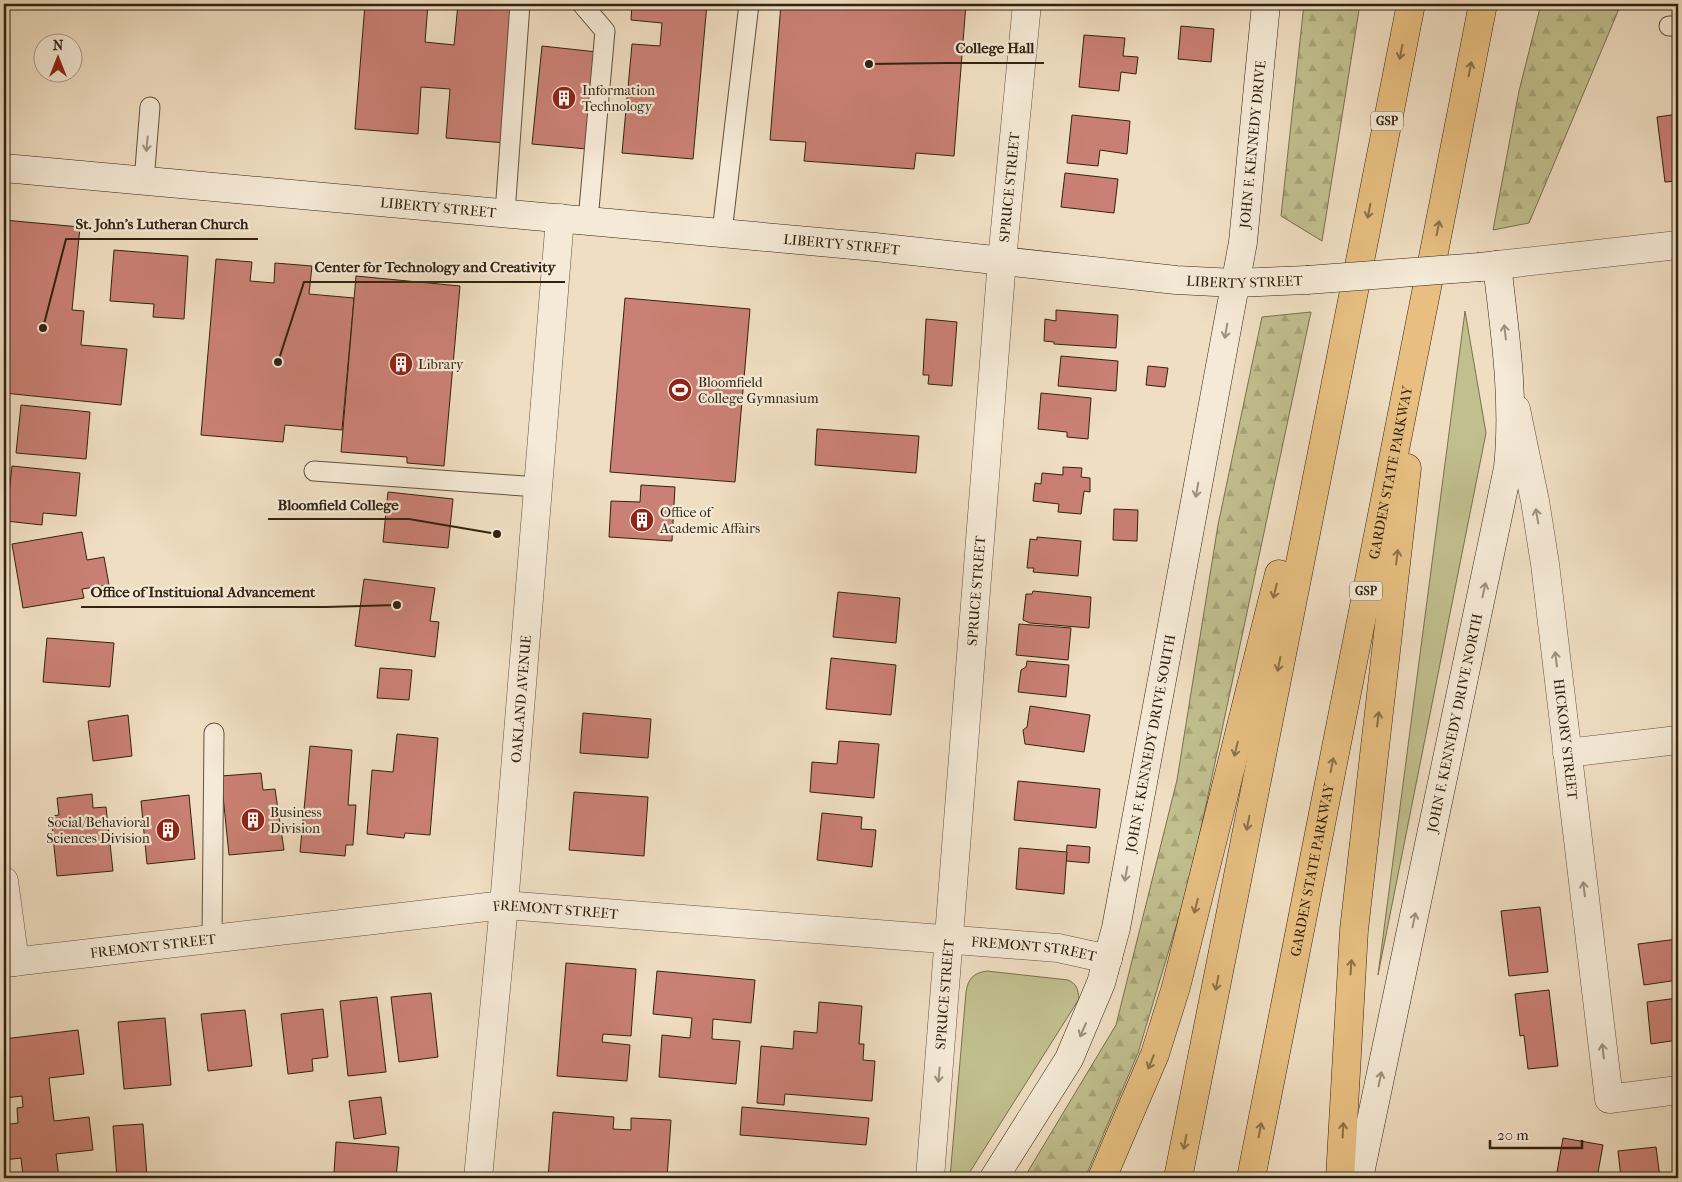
<svg xmlns="http://www.w3.org/2000/svg" width="1682" height="1182" viewBox="0 0 1682 1182" font-family="'IM FELL French Canon',serif">
  <style>
    .green { fill: #c1bf8e; stroke: #78714f }
    .forest { fill: url(#forest-firs); stroke: #78714f }
    .building { fill: #ca8074; stroke: #302310 }
    .lines { fill: none; stroke-linecap: round; stroke-linejoin: round }
    .lane-casing { stroke: #60523c; stroke-width: 21 }
    .street-casing { stroke: #60523c; stroke-width: 29 }
    .secondary-casing { stroke: #302310; stroke-width: 29 }
    .highway-casing { stroke: #302310; stroke-width: 29 }
    .lane { stroke: #f5ead7; stroke-width: 19 }
    .street { stroke: #f5ead7; stroke-width: 28 }
    .secondary { stroke: #f5ead7; stroke-width: 28 }
    .highway { stroke: #e8bf81; stroke-width: 28 }
    .secondary-bridge-casing { stroke: #302310; stroke-width: 29; stroke-linecap: butt }
    .secondary-bridge { stroke: #f5ead7; stroke-width: 28 }
    .oneway { stroke: #8c7148 }
    .oneway2 { stroke: #9c907d }
    .labels { text-anchor: middle; dominant-baseline: central; stroke-width: 4.5; stroke-linejoin: round; paint-order: stroke }
    .shield { fill: #f5ead7; stroke: #6b5f4c; stroke-width: 1 }
    .shield-label { font-size: 12px; font-weight: bold; fill: #302310 }
    .poi-label { font-size: 14px; fill: #302310; stroke: #f5ead7; text-anchor: start }
    .street-label { font-size: 14px; fill: #302310; stroke: #f5ead7 }
    .leader { fill: none; stroke: #302310; stroke-width: 2 }
    .callout-dot { fill: #302310; stroke: #f5ead7; stroke-width: 2 }
    .callout-label { font-size: 15px; text-anchor: middle; font-weight: bold; fill: #302310; stroke: #f5ead7; stroke-width: 4.5; stroke-linejoin: round; paint-order: stroke }
  </style>
  <defs>
    <pattern id="forest-firs" width="22" height="20" patternUnits="userSpaceOnUse" patternTransform="scale(1.25)"><rect width="22" height="20" fill="#c1bf8e"/><path d="M5 1l3.5 6h-7zM16 11l3.5 6h-7z" fill="#a6a479"/></pattern>
  </defs>
  <rect width="100%" height="100%" fill="#f0dec2"/>
  <filter id="stains"><feTurbulence type="fractalNoise" baseFrequency=".004" numOctaves="4"/><feColorMatrix values="0 0 0 0 .2 0 0 0 0 .09 0 0 0 0 .02 0 0 0 .5 -.17"/></filter>
  <radialGradient id="worn" r=".72"><stop offset=".6" stop-color="#630" stop-opacity="0"/><stop offset="1" stop-color="#630" stop-opacity=".3"/></radialGradient>
  <g class="green">
    <path d="M1465,311L1486,433L1378,975Z"/>
    <path d="M987,971L1068,980C1077,984 1078,989 1079,999L966,1178H950L966,992C968,979 973,973 987,971Z"/>
  </g>
  <g class="forest">
    <path d="M1304,4H1360L1322,241L1281,216Z"/>
    <path d="M1541,4H1621L1529,223L1493,230L1519,91Z"/>
    <path d="M1311,312L1190,880L1138,1053L1085,1178H1024L1116,1025L1177,780L1218,525L1262,317Z"/>
  </g>
  <g class="building">
    <path d="M365,4H428L425,42L454,45L458,4H517L506,143L446,138L450,89L421,87L418,134L355,129Z"/>
    <path d="M632,4H707L693,159L622,153L632,44L660,46L662,23L631,20Z"/>
    <path d="M781,4H966L954,156L916,153L914,169L804,161L806,142L770,140Z"/>
    <path d="M1181,26L1214,29L1211,62L1178,59Z"/>
    <path d="M1084,35L1125,38L1123,56L1138,57L1136,74L1121,72L1119,91L1079,87Z"/>
    <path d="M542,46L597,52L587,149L532,144Z"/>
    <path d="M1678,114V181L1665,182L1657,117Z"/>
    <path d="M1072,115L1130,121L1127,154L1100,150L1098,166L1067,163Z"/>
    <path d="M1065,173L1118,179L1114,213L1061,207Z"/>
    <path d="M4,220L80,227L72,310L84,311L81,345L127,349L121,405L4,393Z"/>
    <path d="M114,250L188,256L184,319L153,317L154,304L110,301Z"/>
    <path d="M216,259L252,262L250,281L274,283L275,263L312,266L309,294L354,298L342,430L285,425L283,442L201,435Z"/>
    <path d="M356,276L460,286L444,466L407,463V457L341,452Z"/>
    <path d="M625,298L750,309L735,482L610,472Z"/>
    <path d="M1056,310L1118,315L1116,348L1054,344V342L1044,341L1045,319L1056,321Z"/>
    <path d="M926,319L957,322L952,386L928,384L929,375H923Z"/>
    <path d="M1061,356L1118,361L1116,391L1058,386Z"/>
    <path d="M1148,366L1168,368L1165,387L1146,385Z"/>
    <path d="M1041,393L1091,398L1088,439L1067,437V432L1038,429Z"/>
    <path d="M21,405L90,412L86,459L16,453Z"/>
    <path d="M817,429L919,436L916,473L815,465Z"/>
    <path d="M12,466L80,473L76,516L43,513L42,525L6,521Z"/>
    <path d="M1063,467L1082,468L1081,477L1090,478V492L1084,491L1081,514L1058,512L1059,504L1033,501L1035,483L1041,484L1042,473L1063,475Z"/>
    <path d="M641,485L675,487L672,541L609,537L611,501L640,502Z"/>
    <path d="M388,492L453,499L448,548L383,542Z"/>
    <path d="M1114,509L1138,510L1137,541L1113,540Z"/>
    <path d="M82,532L87,560L104,557L109,585L82,589L84,598L23,608L12,544Z"/>
    <path d="M1037,537L1081,541L1078,576L1033,572L1034,568H1027L1030,539L1037,540Z"/>
    <path d="M364,579L435,588L430,621L439,622L435,657L355,646Z"/>
    <path d="M1033,591L1091,597L1089,628L1030,623L1023,620L1026,594H1032Z"/>
    <path d="M838,592L900,598L896,643L833,637Z"/>
    <path d="M1019,624L1071,628L1068,660L1016,655Z"/>
    <path d="M47,638L114,643L110,687L43,682Z"/>
    <path d="M831,658L896,665L891,715L826,709Z"/>
    <path d="M1027,661L1069,665L1066,697L1018,692L1021,670L1026,667Z"/>
    <path d="M380,668L412,670L409,700L377,698Z"/>
    <path d="M1030,706L1090,715L1084,752L1025,744L1023,730L1027,727Z"/>
    <path d="M583,713L651,719L648,758L580,753Z"/>
    <path d="M128,715L132,756L93,761L88,721Z"/>
    <path d="M397,734L438,738L430,835L405,833L404,838L367,834L372,770L393,772Z"/>
    <path d="M839,741L879,744L874,798L810,792L812,762L837,764Z"/>
    <path d="M310,746L352,750L348,805H356L353,845H346L345,856L300,852Z"/>
    <path d="M261,773L263,790L275,789L284,850L229,855L221,776Z"/>
    <path d="M1018,781L1100,789L1096,828L1014,820Z"/>
    <path d="M574,792L648,797L644,856L569,850Z"/>
    <path d="M92,794L93,808L106,807L113,871L57,876L51,816L59,815L57,798Z"/>
    <path d="M189,795L195,859L147,864L141,801Z"/>
    <path d="M822,813L862,817L861,829L876,830L872,867L817,860Z"/>
    <path d="M1067,845L1090,847L1089,863L1066,861Z"/>
    <path d="M1019,848L1067,852L1064,894L1016,889Z"/>
    <path d="M1540,907L1548,972L1509,976L1501,911Z"/>
    <path d="M1678,939V980L1644,985L1638,944Z"/>
    <path d="M566,963L636,969L631,1036L603,1034L602,1042L630,1045L627,1081L557,1076Z"/>
    <path d="M657,971L755,980L751,1023L713,1019L712,1039L740,1041L736,1084L659,1077L662,1035L690,1038L692,1018L653,1014Z"/>
    <path d="M1549,990L1558,1066L1528,1069L1524,1035L1520,1036L1515,994Z"/>
    <path d="M431,993L438,1057L399,1062L391,997Z"/>
    <path d="M377,997L386,1072L348,1076L340,1001Z"/>
    <path d="M1678,998V1040L1651,1044L1647,1002Z"/>
    <path d="M819,1002L862,1006L859,1044H864L863,1060L875,1061L872,1101L785,1094L784,1105L757,1103L761,1046L793,1049L794,1031L817,1033Z"/>
    <path d="M323,1009L328,1057L312,1059L313,1071L288,1074L281,1014Z"/>
    <path d="M245,1010L252,1066L208,1071L201,1014Z"/>
    <path d="M165,1018L171,1085L124,1089L118,1022Z"/>
    <path d="M78,1030L84,1074L49,1078L54,1121L89,1117L93,1150L56,1154L59,1178L23,1176L21,1158L4,1160V1125L18,1123L17,1108L23,1107L22,1096L5,1098L4,1039Z"/>
    <path d="M381,1097L386,1134L354,1139L349,1101Z"/>
    <path d="M742,1107L869,1118L866,1145L740,1135Z"/>
    <path d="M553,1112L614,1117L613,1129L631,1130V1118L671,1120L667,1178H548Z"/>
    <path d="M143,1124L147,1177L117,1178L113,1126Z"/>
    <path d="M1563,1138L1603,1145L1597,1178H1556Z"/>
    <path d="M336,1142L399,1147L396,1178H344V1174L334,1173Z"/>
    <path d="M1656,1147L1660,1178H1621L1618,1151Z"/>
  </g>
  <g class="lines">
    <g class="lane-casing">
      <g id="lane">
        <path d="M582,4L605,31L588,220"/>
        <path d="M1669,26H1678"/>
        <path d="M144,181L150,107"/>
        <path d="M505,213L520,4"/>
        <path d="M722,232L749,4"/>
        <path d="M314,471L538,487"/>
        <path d="M212,939L214,733"/>
      </g>
    </g>
    <g class="street-casing">
      <g id="street">
        <path d="M1497,265L1678,245"/>
        <path id="s1" d="M1516,409L1535,501L1545,564L1609,1099L1678,1090"/>
        <path d="M1567,753L1678,740"/>
        <path d="M4,881L15,962"/>
        <path id="s2" d="M4,963L504,905L1058,948L1108,959"/>
        <path id="s3" d="M478,1178L504,905L560,218"/>
        <path id="s4" d="M930,1178L1002,260L1027,4"/>
      </g>
    </g>
    <g class="secondary-casing">
      <g id="secondary">
        <path id="s5" d="M4,168L875,247L1176,280L1235,283L1307,280"/>
        <path id="s6" d="M994,1178L1069,1059L1101,983L1116,928L1243,242L1266,4"/>
        <path id="s7" d="M1359,1178L1508,468C1515,400 1505,333 1497,265L1480,267"/>
      </g>
    </g>
    <g class="highway-casing">
      <g id="highway">
        <path d="M1102,1178L1155,1054L1176,987L1279,574"/>
        <path d="M1178,1178L1411,4"/>
        <path id="s8" d="M1251,1178L1483,4"/>
        <path d="M1340,1178L1354,930L1407,468"/>
      </g>
    </g>
    <use href="#lane" class="lane"/>
    <use href="#street" class="street"/>
    <use href="#secondary" class="secondary"/>
    <use href="#highway" class="highway"/>
    <g class="secondary-bridge-casing">
      <path id="secondary-bridge" d="M1307,280L1480,267"/>
    </g>
    <use href="#secondary-bridge" class="secondary-bridge"/>
  </g>
  <defs><path id="oneway-shaft" d="M-6 0H5M1.5-3L5.5 0L1.5 3" fill="none" stroke-width="1.6" stroke-linecap="round" stroke-linejoin="round" transform="scale(1.25)"/></defs>
  <g class="oneway">
    <use href="#oneway-shaft" transform="translate(1401 52) rotate(101)"/>
    <use href="#oneway-shaft" transform="translate(1470 69) rotate(-79)"/>
    <use href="#oneway-shaft" transform="translate(1369 211) rotate(101)"/>
    <use href="#oneway-shaft" transform="translate(1438 228) rotate(-79)"/>
    <use href="#oneway-shaft" transform="translate(1397 557) rotate(-83)"/>
    <use href="#oneway-shaft" transform="translate(1275 591) rotate(104)"/>
    <use href="#oneway-shaft" transform="translate(1279 664) rotate(101)"/>
    <use href="#oneway-shaft" transform="translate(1378 719) rotate(-83)"/>
    <use href="#oneway-shaft" transform="translate(1236 749) rotate(104)"/>
    <use href="#oneway-shaft" transform="translate(1332 765) rotate(-79)"/>
    <use href="#oneway-shaft" transform="translate(1248 823) rotate(101)"/>
    <use href="#oneway-shaft" transform="translate(1196 906) rotate(104)"/>
    <use href="#oneway-shaft" transform="translate(1351 967) rotate(-86)"/>
    <use href="#oneway-shaft" transform="translate(1217 983) rotate(101)"/>
    <use href="#oneway-shaft" transform="translate(1151 1062) rotate(112)"/>
    <use href="#oneway-shaft" transform="translate(1260 1130) rotate(-79)"/>
    <use href="#oneway-shaft" transform="translate(1343 1130) rotate(-87)"/>
    <use href="#oneway-shaft" transform="translate(1185 1142) rotate(101)"/>
  </g>
  <g class="oneway2">
    <use href="#oneway-shaft" transform="translate(147 144) rotate(95)"/>
    <use href="#oneway-shaft" transform="translate(1226 331) rotate(100)"/>
    <use href="#oneway-shaft" transform="translate(1505 332) rotate(-97)"/>
    <use href="#oneway-shaft" transform="translate(1197 490) rotate(100)"/>
    <use href="#oneway-shaft" transform="translate(1537 516) rotate(-100)"/>
    <use href="#oneway-shaft" transform="translate(1484 590) rotate(-78)"/>
    <use href="#oneway-shaft" transform="translate(1556 659) rotate(-97)"/>
    <use href="#oneway-shaft" transform="translate(1126 874) rotate(100)"/>
    <use href="#oneway-shaft" transform="translate(1584 889) rotate(-97)"/>
    <use href="#oneway-shaft" transform="translate(1414 920) rotate(-78)"/>
    <use href="#oneway-shaft" transform="translate(1083 1030) rotate(114)"/>
    <use href="#oneway-shaft" transform="translate(1603 1051) rotate(-97)"/>
    <use href="#oneway-shaft" transform="translate(939 1075) rotate(95)"/>
    <use href="#oneway-shaft" transform="translate(1380 1079) rotate(-78)"/>
  </g>
  <defs>
    <g id="building-disc" transform="scale(1.25)"><circle r="9.5" fill="#8f2418" stroke="#f5ead7"/><path d="M-4-6H4V6H1V3H-1V6H-4ZM-2.5-4.3h1.7v1.8h-1.7ZM.8-4.3h1.7v1.8H.8ZM-2.5-1h1.7V.8h-1.7ZM.8-1h1.7V.8H.8Z" fill="#fff"/></g>
    <g id="stadium-disc" transform="scale(1.25)"><circle r="9.5" fill="#8f2418" stroke="#f5ead7"/><path d="M0-5a6.5 5 0 1 0 0 10a6.5 5 0 1 0 0-10ZM-3.5-1.8h7v3.6h-7Z" fill="#fff"/></g>
  </defs>
  <g fill-rule="evenodd">
    <use href="#building-disc" x="564" y="98"/>
    <use href="#building-disc" x="401" y="364"/>
    <use href="#stadium-disc" x="680" y="390"/>
    <use href="#building-disc" x="642" y="520"/>
    <use href="#building-disc" x="253" y="820"/>
    <use href="#building-disc" x="168" y="830"/>
  </g>
  <g class="labels">
    <g class="shield">
      <rect x="1371" y="111.5" width="32" height="19" rx="4"/>
      <rect x="1350" y="581.5" width="32" height="19" rx="4"/>
    </g>
    <g class="shield-label">
      <text x="1387" y="121">GSP</text>
      <text x="1366" y="591">GSP</text>
    </g>
    <g class="poi-label">
      <text x="582" y="90">Information<tspan x="582" dy="16">Technology</tspan></text>
      <text x="418" y="364">Library</text>
      <text x="698" y="382">Bloomfield<tspan x="698" dy="16">College Gymnasium</tspan></text>
      <text x="660" y="512">Office of<tspan x="660" dy="16">Academic Affairs</tspan></text>
      <text x="270" y="812">Business<tspan x="270" dy="16">Division</tspan></text>
      <text x="150" y="822" text-anchor="end">Social/Behavioral<tspan x="150" dy="16">Sciences Division</tspan></text>
    </g>
    <g class="street-label">
      <text stroke="none"><textPath href="#s6" startOffset="1076">JOHN F. KENNEDY DRIVE</textPath></text>
      <text stroke="none"><textPath href="#s4" startOffset="994">SPRUCE STREET</textPath></text>
      <text stroke="none"><textPath href="#s5" startOffset="436">LIBERTY STREET</textPath></text>
      <text stroke="none"><textPath href="#s5" startOffset="841">LIBERTY STREET</textPath></text>
      <text stroke="none"><textPath href="#s5" startOffset="1246">LIBERTY STREET</textPath></text>
      <text stroke="none"><textPath href="#s8" startOffset="719">GARDEN STATE PARKWAY</textPath></text>
      <text stroke="none"><textPath href="#s4" startOffset="589">SPRUCE STREET</textPath></text>
      <text stroke="none"><textPath href="#s3" startOffset="481">OAKLAND AVENUE</textPath></text>
      <text stroke="none"><textPath href="#s7" startOffset="465">JOHN F. KENNEDY DRIVE NORTH</textPath></text>
      <text stroke="none"><textPath href="#s1" startOffset="334">HICKORY STREET</textPath></text>
      <text stroke="none"><textPath href="#s6" startOffset="468">JOHN F. KENNEDY DRIVE SOUTH</textPath></text>
      <text stroke="none"><textPath href="#s8" startOffset="314">GARDEN STATE PARKWAY</textPath></text>
      <text stroke="none"><textPath href="#s2" startOffset="555">FREMONT STREET</textPath></text>
      <text stroke="none"><textPath href="#s2" startOffset="150">FREMONT STREET</textPath></text>
      <text stroke="none"><textPath href="#s2" startOffset="1035">FREMONT STREET</textPath></text>
      <text stroke="none"><textPath href="#s4" startOffset="184">SPRUCE STREET</textPath></text>
    </g>
  </g>
  <path class="leader" d="M869 64L945 63H1044M43 328L66 239H258M278 362L304 282H565M497 534L409 519H268M397 605L326 607H81"/>
  <g class="callout-dot">
    <circle cx="869" cy="64" r="5"/>
    <circle cx="43" cy="328" r="5"/>
    <circle cx="278" cy="362" r="5"/>
    <circle cx="497" cy="534" r="5"/>
    <circle cx="397" cy="605" r="5"/>
  </g>
  <g class="callout-label">
    <text x="995" y="53">College Hall</text>
    <text x="162" y="229">St. John's Lutheran Church</text>
    <text x="435" y="272">Center for Technology and Creativity</text>
    <text x="338" y="510">Bloomfield College</text>
    <text x="203" y="597">Office of Instituional Advancement</text>
  </g>
  <rect width="1682" height="1182" fill="none" stroke="#f0dec2" stroke-width="20"/>
  <rect x="5" y="5" width="1672" height="1172" fill="none" stroke="#302310" stroke-width="2.5"/>
  <rect x="10" y="10" width="1662" height="1162" fill="none" stroke="#302310"/>
  <g transform="translate(58 58)"><circle r="24" fill="#f5ead7" stroke="#a69a87"/>
  <path d="M0-4L9 19L0 12L-9 19Z" fill="#8f2418"/>
  <text y="-8" font-size="14" font-weight="bold" text-anchor="middle" fill="#302310">N</text>
  </g>
  <path d="M1490 1140v8h92v-8" fill="none" stroke="#302310" stroke-width="2.5"/>
  <text x="1497" y="1140" font-size="15" fill="#302310" stroke="#f5ead7" stroke-width="4" paint-order="stroke">20 m</text>
  <rect width="100%" height="100%" filter="url(#stains)"/>
  <rect width="100%" height="100%" fill="url(#worn)"/>
</svg>
